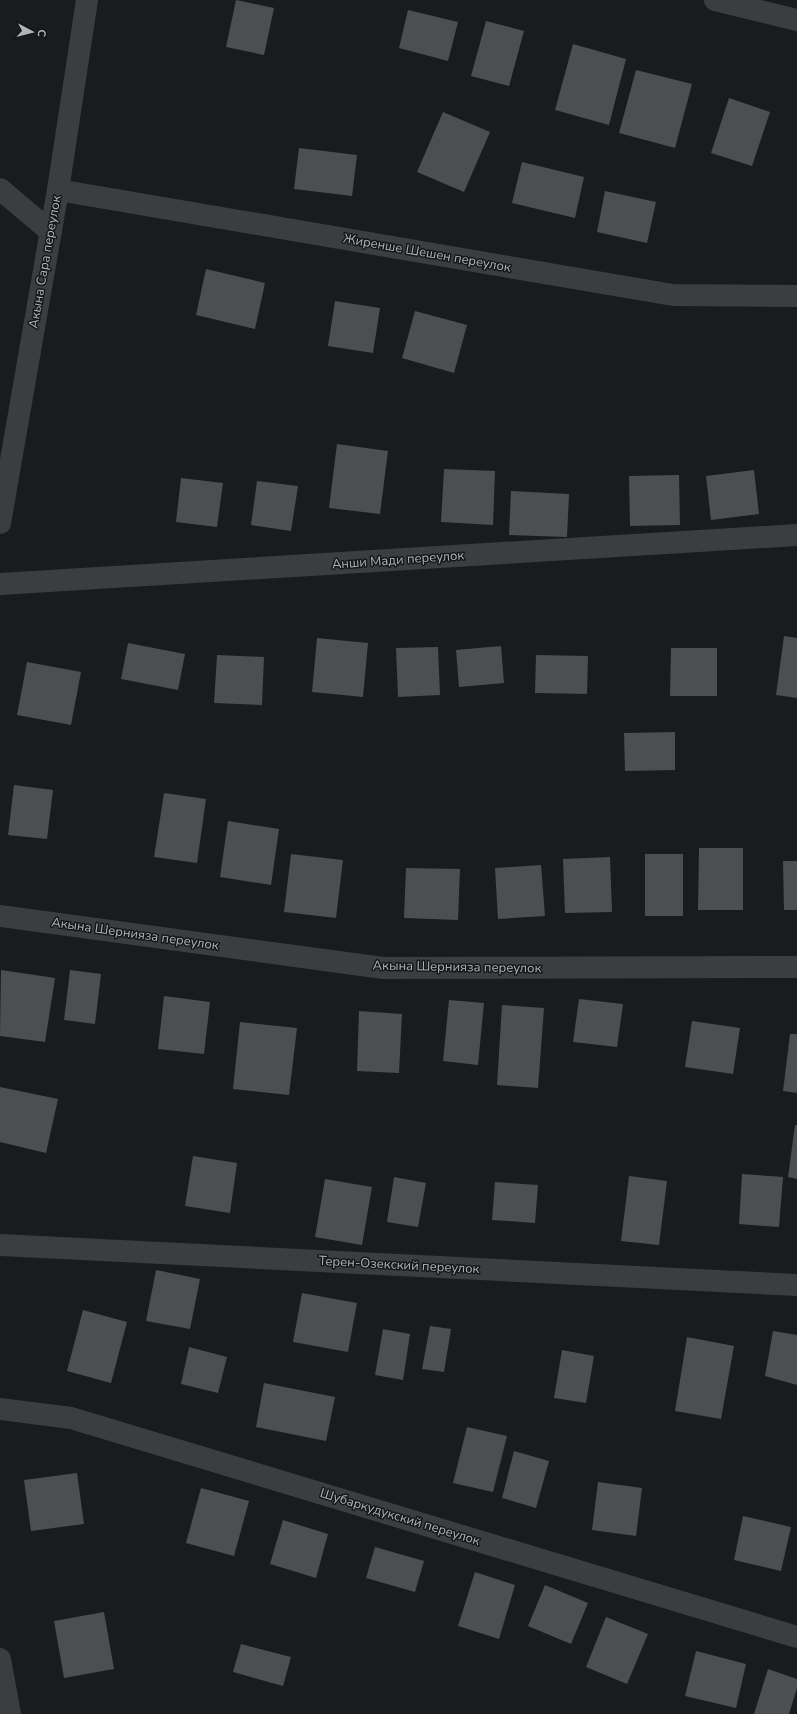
<svg xmlns="http://www.w3.org/2000/svg" width="797" height="1714" viewBox="0 0 797 1714" font-family="'Nunito Sans',sans-serif">
  <style>
    .building { fill: #4c4e51 }
    .lines { fill: none; stroke-linecap: round; stroke-linejoin: round }
    .minor { stroke: #3c3d41; stroke-width: 22 }
    .labels { text-anchor: middle; dominant-baseline: central; stroke-width: 3; stroke-linejoin: round; paint-order: stroke }
    .street-label { font-size: 13px; fill: #aeb4ba; stroke: #151617 }
  </style>
  <rect width="100%" height="100%" fill="#1a1b1c"/>
  <g class="building">
    <path d="M236,0L274,8L264,55L226,47Z"/>
    <path d="M408,10L458,22L448,61L399,48Z"/>
    <path d="M486,21L524,31L509,86L471,76Z"/>
    <path d="M573,44L626,59L609,125L555,110Z"/>
    <path d="M636,70L692,84L675,148L619,133Z"/>
    <path d="M729,98L770,112L752,166L711,153Z"/>
    <path d="M443,112L490,132L464,192L417,172Z"/>
    <path d="M299,148L357,155L352,196L294,189Z"/>
    <path d="M522,162L584,177L575,218L512,203Z"/>
    <path d="M605,191L656,202L647,243L597,232Z"/>
    <path d="M206,269L265,283L255,329L196,315Z"/>
    <path d="M335,301L380,308L373,353L328,346Z"/>
    <path d="M415,311L467,325L454,373L402,358Z"/>
    <path d="M337,444L388,451L380,514L329,508Z"/>
    <path d="M444,469L495,471L493,525L441,522Z"/>
    <path d="M754,470L759,514L711,520L706,476Z"/>
    <path d="M679,475L680,525L630,526L629,476Z"/>
    <path d="M181,478L223,483L217,527L176,522Z"/>
    <path d="M257,481L298,486L291,531L251,525Z"/>
    <path d="M511,491L569,494L567,537L509,535Z"/>
    <path d="M784,636L797,638V698L776,695Z"/>
    <path d="M317,638L368,643L363,697L312,692Z"/>
    <path d="M128,643L185,654L178,690L121,679Z"/>
    <path d="M501,646L504,683L459,687L456,650Z"/>
    <path d="M438,647L440,695L398,697L396,648Z"/>
    <path d="M671,648H717V696H670Z"/>
    <path d="M217,655L264,657L262,705L214,703Z"/>
    <path d="M536,655L588,656L587,694L535,693Z"/>
    <path d="M27,662L81,672L71,725L17,715Z"/>
    <path d="M675,732V770L625,771L624,733Z"/>
    <path d="M14,785L53,790L47,839L8,835Z"/>
    <path d="M164,793L206,799L197,863L154,857Z"/>
    <path d="M228,821L279,829L271,885L220,877Z"/>
    <path d="M699,848H743V910H698Z"/>
    <path d="M291,854L343,860L336,918L284,912Z"/>
    <rect x="645" y="854" width="38" height="62"/>
    <path d="M610,857L612,912L565,913L563,859Z"/>
    <path d="M783,861H797V910H784Z"/>
    <path d="M541,865L545,916L498,919L495,868Z"/>
    <path d="M406,868L460,869L458,920L404,918Z"/>
    <path d="M1,970L55,978L45,1042L0,1036Z"/>
    <path d="M70,970L101,974L95,1024L64,1020Z"/>
    <path d="M164,996L210,1002L204,1054L158,1049Z"/>
    <path d="M579,999L623,1004L617,1047L573,1042Z"/>
    <path d="M449,1000L484,1003L478,1065L443,1061Z"/>
    <path d="M502,1005L544,1008L538,1088L497,1085Z"/>
    <path d="M359,1011L402,1014L399,1073L357,1071Z"/>
    <path d="M692,1021L740,1028L733,1074L685,1067Z"/>
    <path d="M240,1022L297,1028L289,1095L233,1089Z"/>
    <path d="M790,1034H797V1093L783,1091Z"/>
    <path d="M0,1087L58,1099L46,1153L0,1142Z"/>
    <path d="M795,1125H797V1179L788,1177Z"/>
    <path d="M193,1156L237,1163L230,1213L185,1206Z"/>
    <path d="M742,1174L783,1177L779,1227L739,1224Z"/>
    <path d="M629,1176L667,1181L659,1245L621,1241Z"/>
    <path d="M394,1177L426,1183L418,1227L387,1222Z"/>
    <path d="M325,1179L372,1187L362,1245L315,1237Z"/>
    <path d="M495,1182L538,1185L535,1223L492,1220Z"/>
    <path d="M156,1270L200,1279L190,1329L146,1321Z"/>
    <path d="M302,1293L357,1303L348,1352L293,1342Z"/>
    <path d="M83,1310L127,1322L111,1383L67,1371Z"/>
    <path d="M430,1326L451,1329L444,1372L422,1369Z"/>
    <path d="M383,1329L410,1334L403,1380L375,1375Z"/>
    <path d="M773,1331L797,1335V1385L765,1376Z"/>
    <path d="M687,1337L734,1346L721,1419L675,1411Z"/>
    <path d="M189,1347L227,1357L218,1393L181,1384Z"/>
    <path d="M562,1350L594,1356L586,1403L554,1398Z"/>
    <path d="M264,1383L335,1397L326,1441L256,1427Z"/>
    <path d="M467,1427L507,1436L493,1492L453,1483Z"/>
    <path d="M514,1451L549,1461L536,1508L502,1498Z"/>
    <path d="M77,1473L84,1524L31,1531L24,1480Z"/>
    <path d="M598,1482L642,1488L636,1536L592,1530Z"/>
    <path d="M201,1488L249,1501L234,1556L186,1543Z"/>
    <path d="M743,1516L791,1527L781,1571L734,1560Z"/>
    <path d="M283,1520L328,1534L316,1578L270,1564Z"/>
    <path d="M375,1547L424,1561L415,1592L366,1578Z"/>
    <path d="M475,1572L515,1585L499,1639L458,1626Z"/>
    <path d="M545,1585L588,1603L571,1644L528,1626Z"/>
    <path d="M104,1612L114,1669L64,1678L54,1621Z"/>
    <path d="M606,1617L648,1634L627,1684L586,1667Z"/>
    <path d="M241,1644L291,1657L283,1686L233,1672Z"/>
    <path d="M696,1651L746,1664L736,1708L685,1696Z"/>
    <path d="M768,1669L797,1679V1688L789,1714H754Z"/>
  </g>
  <g class="lines">
    <g class="minor">
      <path d="M715,0L797,20"/>
      <path d="M0,189L51,232"/>
      <path d="M58,190L673,295L797,296"/>
      <path d="M0,523L58,190L87,0"/>
      <path d="M0,584L797,535"/>
      <path d="M0,916L383,968L797,967"/>
      <path d="M0,1245L797,1285"/>
      <path d="M0,1409L71,1418L797,1637"/>
      <path d="M0,1659L10,1714"/>
    </g>
  </g>
  <g class="labels">
    <g class="street-label">
      <text transform="translate(427 253) rotate(10)">Жиренше Шешен переулок</text>
      <text transform="translate(45 262) rotate(-80)">Акына Сара переулок</text>
      <text transform="translate(398 560) rotate(-4)">Анши Мади переулок</text>
      <text transform="translate(135 934) rotate(8)">Акына Шернияза переулок</text>
      <text transform="translate(457 967) rotate(1)">Акына Шернияза переулок</text>
      <text transform="translate(399 1265) rotate(3)">Терен-Озекский переулок</text>
      <text transform="translate(400 1517) rotate(17)">Шубаркудукский переулок</text>
    </g>
  </g>
  <g transform="translate(32 32) rotate(97)" stroke="#151617" stroke-width="3" paint-order="stroke">
  <path d="M0-3L7 15L0 10L-7 15Z" fill="#aeb4ba"/>
  <text y="-6" font-size="11" font-weight="bold" text-anchor="middle" fill="#aeb4ba">С</text>
  </g>
</svg>
